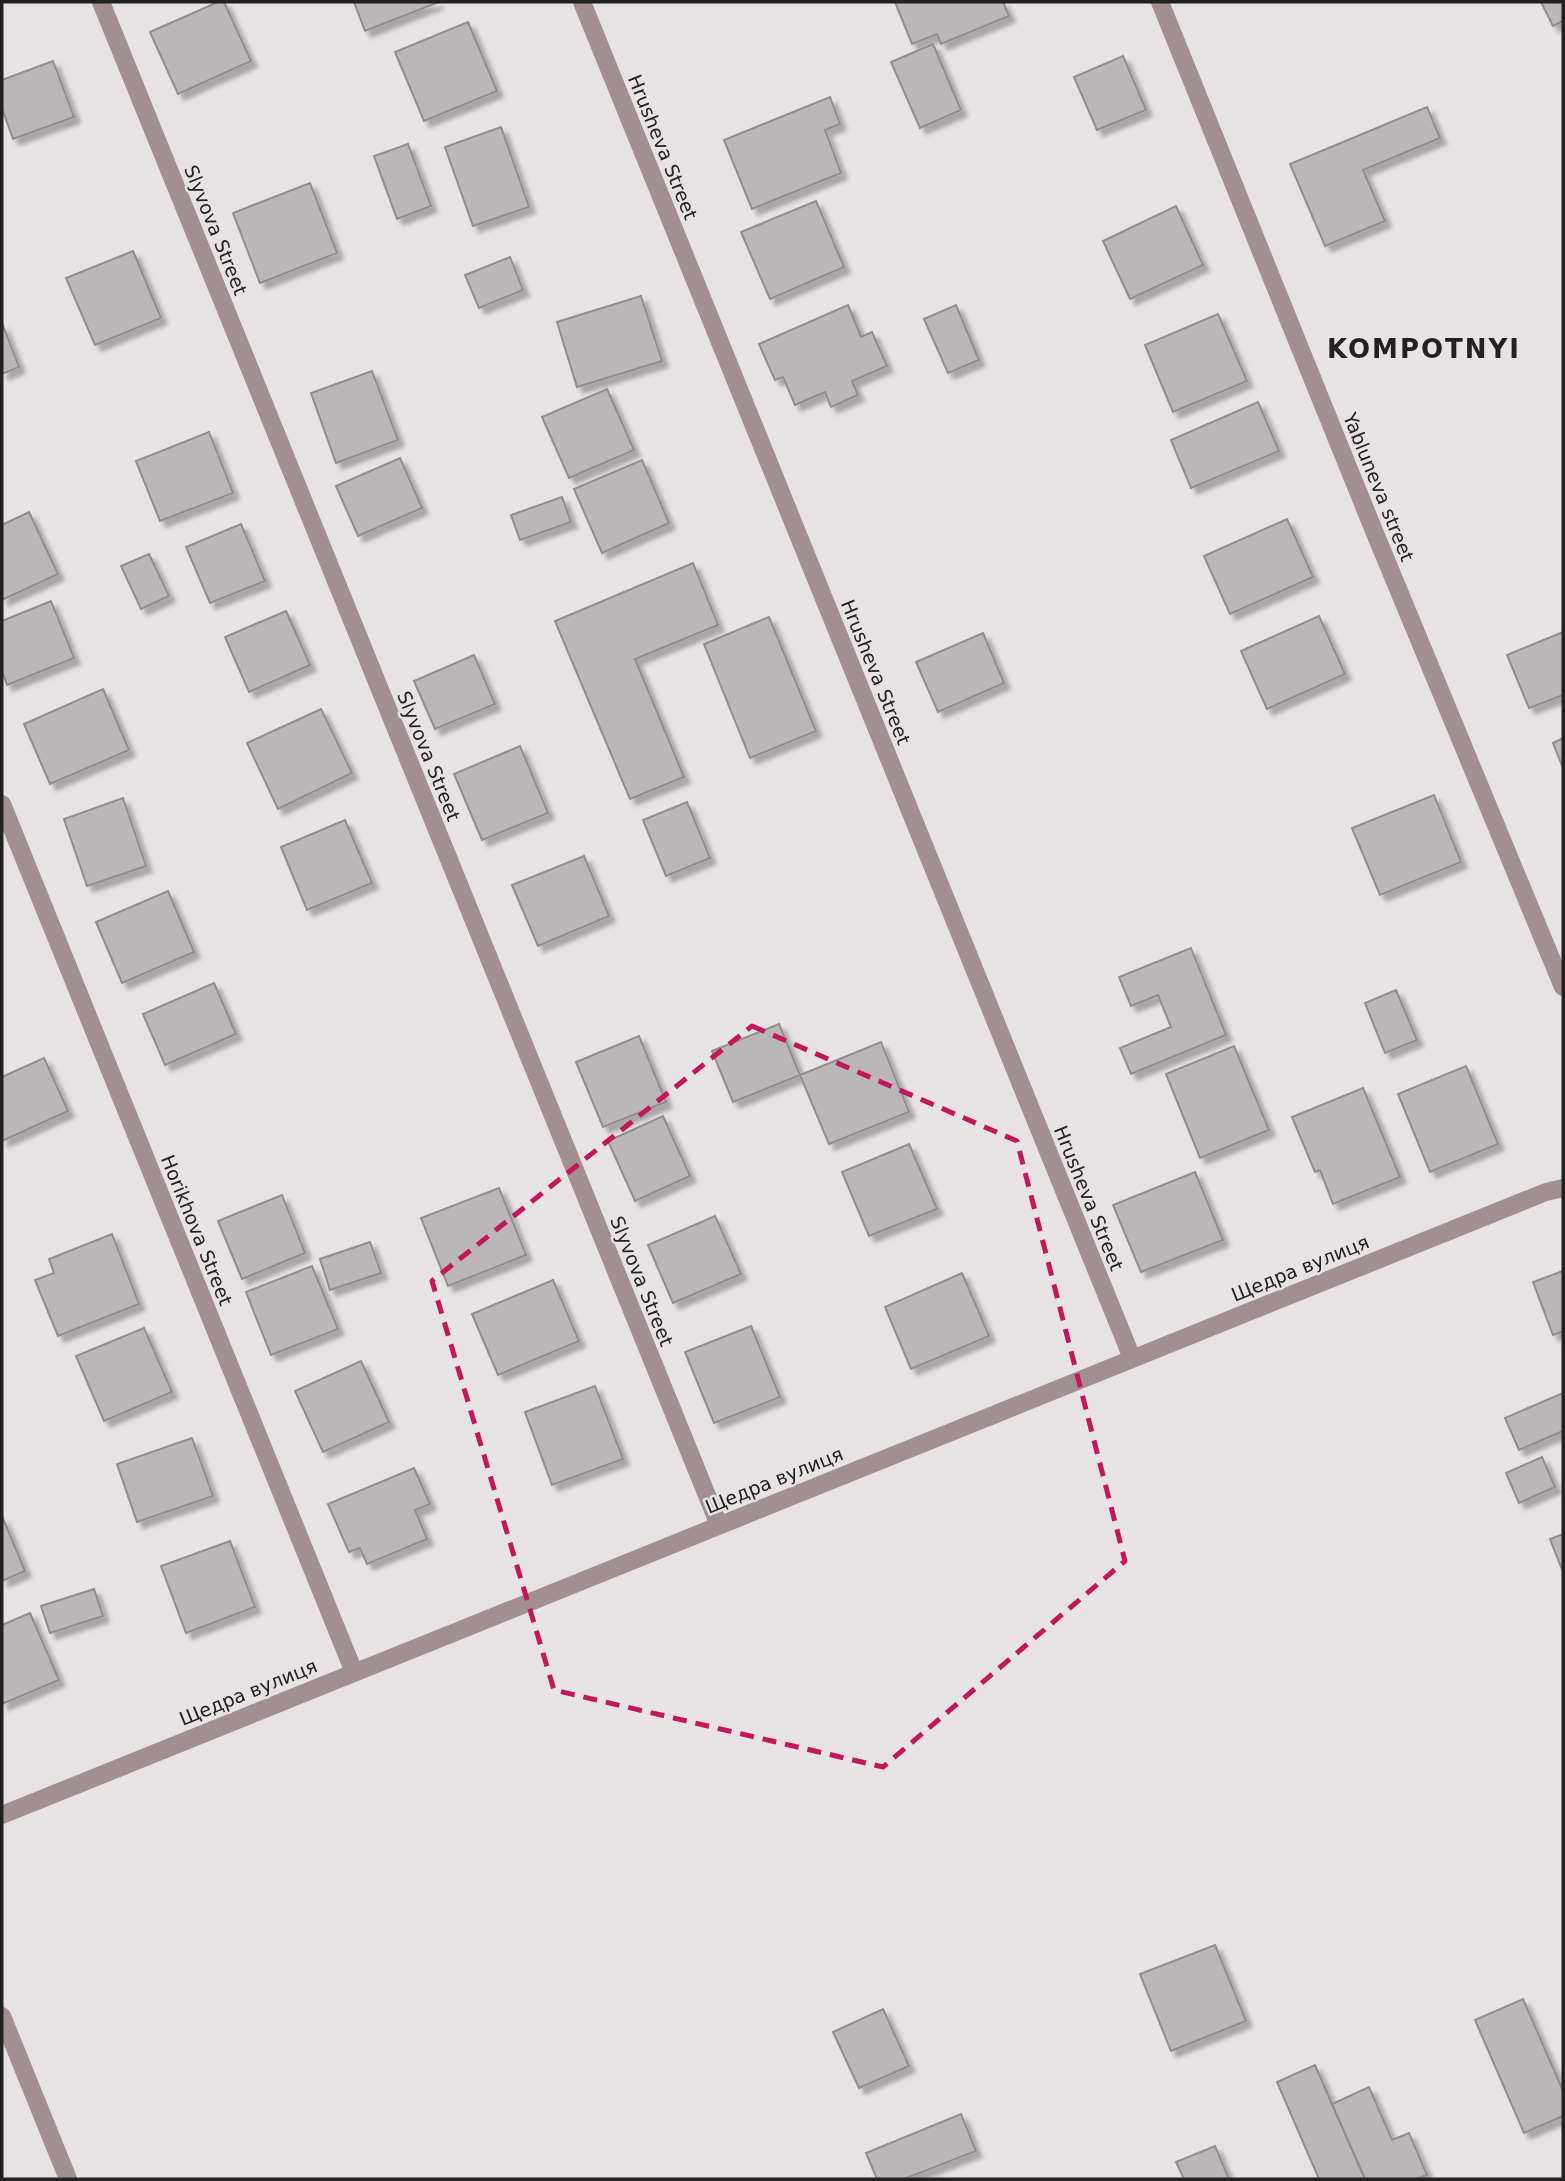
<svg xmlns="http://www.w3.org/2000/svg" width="1565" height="2181" viewBox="0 0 1565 2181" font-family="'DejaVu Sans',sans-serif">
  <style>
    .building { fill: #bbb6b7; stroke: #928d8d; stroke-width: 2; filter: url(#shadow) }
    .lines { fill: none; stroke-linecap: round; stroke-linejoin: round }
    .street { stroke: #a18f92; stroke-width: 18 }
    .marked { fill: none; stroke: #c2185b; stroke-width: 5; stroke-dasharray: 14 9; stroke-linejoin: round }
    .labels { text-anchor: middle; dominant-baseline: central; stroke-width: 5; stroke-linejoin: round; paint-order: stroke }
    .street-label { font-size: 19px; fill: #222021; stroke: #e7e2e3 }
    .district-label { font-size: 26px; font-weight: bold; letter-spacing: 2px; fill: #222021; stroke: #e7e2e3 }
  </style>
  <defs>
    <filter id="shadow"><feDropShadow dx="6" dy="6" stdDeviation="2" flood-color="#0004"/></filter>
  </defs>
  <rect width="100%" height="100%" fill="#e7e2e3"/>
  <g class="building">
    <path d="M218,2H224L251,61L178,94L150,32Z"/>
    <path d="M354,2H439L365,31Z"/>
    <path d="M895,2H1003L1009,16L941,44L937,34L912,44Z"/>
    <path d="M1541,2H1563V21L1553,26Z"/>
    <path d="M468,22L497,91L424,121L395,52Z"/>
    <path d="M933,44L961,110L920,128L891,62Z"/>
    <path d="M1123,56L1146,110L1097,130L1074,77Z"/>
    <path d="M53,61L74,117L13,139L2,108V80Z"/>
    <path d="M830,97L840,124L825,130L841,173L752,209L724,140Z"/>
    <path d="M1427,107L1440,138L1363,170L1385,221L1325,246L1290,164Z"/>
    <path d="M501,127L529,207L473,226L445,147Z"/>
    <path d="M408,144L431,206L397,219L374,156Z"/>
    <path d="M310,183L337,253L260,283L233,213Z"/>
    <path d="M816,201L844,267L770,299L741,232Z"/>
    <path d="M1176,206L1203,265L1130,299L1103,241Z"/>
    <path d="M133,251L161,318L95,345L66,278Z"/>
    <path d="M510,257L523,290L479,308L465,275Z"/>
    <path d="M641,296L662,361L577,387L557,322Z"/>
    <path d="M848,305L861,337L872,332L887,366L852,381L858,395L831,407L825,392L795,405L783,377L775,380L759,344Z"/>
    <path d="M956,305L979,360L948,373L924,319Z"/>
    <path d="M1218,314L1247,381L1173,412L1145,345Z"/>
    <path d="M2,323L19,367L2,374Z"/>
    <path d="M372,371L398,440L336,463L311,393Z"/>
    <path d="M607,389L634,450L569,478L542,417Z"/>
    <path d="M1258,402L1279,451L1191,488L1171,440Z"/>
    <path d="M209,432L233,493L160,521L136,461Z"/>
    <path d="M400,458L422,508L358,536L336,486Z"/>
    <path d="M642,460L669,523L602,553L574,489Z"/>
    <path d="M562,497L571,522L520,540L511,515Z"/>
    <path d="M29,512L58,574L2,600V525Z"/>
    <path d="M1287,519L1313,577L1230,614L1204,556Z"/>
    <path d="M241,524L265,581L210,603L186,547Z"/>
    <path d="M149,554L169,596L141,609L121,566Z"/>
    <path d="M693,563L718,625L635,659L684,777L630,799L555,621Z"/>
    <path d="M51,601L74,658L7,685L2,671V621Z"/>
    <path d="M286,611L310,665L249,692L225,637Z"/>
    <path d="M1319,616L1345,674L1267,709L1241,651Z"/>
    <path d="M769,617L816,731L750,758L704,644Z"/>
    <path d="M1563,632V695L1529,708L1507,655Z"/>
    <path d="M983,633L1004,683L938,712L916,662Z"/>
    <path d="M474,655L495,704L435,729L414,681Z"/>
    <path d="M103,689L129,750L50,784L24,724Z"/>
    <path d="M321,709L352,773L278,809L247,743Z"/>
    <path d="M1563,738V768L1553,743Z"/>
    <path d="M520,746L548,813L482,840L454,774Z"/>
    <path d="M1434,795L1461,862L1380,895L1352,828Z"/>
    <path d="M123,798L146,866L87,886L64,819Z"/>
    <path d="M687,802L710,858L666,876L643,820Z"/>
    <path d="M345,820L372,883L307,910L281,847Z"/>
    <path d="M584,856L609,916L538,946L512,885Z"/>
    <path d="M168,891L194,952L122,983L96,922Z"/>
    <path d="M1191,948L1226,1035L1131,1074L1120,1048L1171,1027L1158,995L1131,1006L1119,977Z"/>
    <path d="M214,983L236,1034L165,1065L143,1014Z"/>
    <path d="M1396,990L1417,1040L1385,1053L1365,1003Z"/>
    <path d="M779,1024L800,1075L733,1102L712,1051Z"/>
    <path d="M639,1036L666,1102L603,1127L576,1062Z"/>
    <path d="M881,1042L909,1112L829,1144L800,1075Z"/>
    <path d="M1234,1046L1269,1130L1200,1158L1166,1074Z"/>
    <path d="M44,1058L68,1111L2,1141V1077Z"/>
    <path d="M1466,1066L1498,1144L1430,1172L1398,1094Z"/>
    <path d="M1363,1088L1400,1177L1333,1204L1320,1170L1315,1172L1292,1117Z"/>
    <path d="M663,1116L690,1176L635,1201L608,1141Z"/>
    <path d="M909,1144L937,1209L869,1236L842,1172Z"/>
    <path d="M1195,1172L1223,1240L1141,1272L1113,1205Z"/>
    <path d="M499,1188L526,1255L448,1286L421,1218Z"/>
    <path d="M282,1195L305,1253L242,1279L218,1221Z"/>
    <path d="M715,1216L741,1274L673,1303L648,1245Z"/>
    <path d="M112,1234L139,1304L58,1336L35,1280L54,1273L49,1259Z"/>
    <path d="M370,1242L381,1273L330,1290L320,1259Z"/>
    <path d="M312,1266L338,1329L271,1355L246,1292Z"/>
    <path d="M1563,1271V1331L1553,1335L1533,1282Z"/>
    <path d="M962,1273L989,1336L911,1369L885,1307Z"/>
    <path d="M553,1280L579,1341L498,1375L472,1314Z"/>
    <path d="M751,1326L780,1397L714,1423L685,1352Z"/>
    <path d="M144,1328L172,1392L104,1421L76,1356Z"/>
    <path d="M361,1361L389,1422L323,1452L295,1391Z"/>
    <path d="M595,1386L623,1459L552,1485L525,1412Z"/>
    <path d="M1563,1393V1431L1519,1450L1505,1418Z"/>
    <path d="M192,1438L213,1496L137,1522L117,1464Z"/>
    <path d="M1542,1457L1555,1487L1519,1503L1506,1473Z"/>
    <path d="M414,1468L430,1504L415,1510L427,1539L367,1564L360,1548L349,1552L328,1504Z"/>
    <path d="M2,1516L25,1571L2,1581Z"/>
    <path d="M1563,1534V1572L1550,1539Z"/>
    <path d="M230,1541L255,1607L186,1633L161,1566Z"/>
    <path d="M94,1589L103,1616L50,1633L41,1606Z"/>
    <path d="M30,1613L59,1680L2,1704V1625Z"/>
    <path d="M1215,1945L1246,2021L1171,2051L1140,1974Z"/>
    <path d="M1523,1999L1563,2091V2116L1524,2133L1475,2020Z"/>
    <path d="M883,2009L909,2066L859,2088L833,2032Z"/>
    <path d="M1315,2065L1332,2104L1365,2179H1319L1277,2082Z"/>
    <path d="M1369,2087L1392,2140L1409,2133L1427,2175L1416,2179H1365L1332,2104Z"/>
    <path d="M961,2114L976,2151L904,2179H877L866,2153Z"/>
    <path d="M1215,2146L1229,2179H1184L1176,2162Z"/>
  </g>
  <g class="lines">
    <g class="street">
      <path d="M101,2L719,1525"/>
      <path d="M582,2L1132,1358"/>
      <path d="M1160,2L1372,526L1563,987"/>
      <path d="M2,804L354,1672"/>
      <path d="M2,1815L1546,1192L1563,1188"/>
      <path d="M2,2016L68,2179"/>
    </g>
  </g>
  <path class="marked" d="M752,1026L1017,1141L1125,1561L883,1767L554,1690L432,1281Z"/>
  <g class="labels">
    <g class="street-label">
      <text transform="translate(663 147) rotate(68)">Hrusheva Street</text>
      <text transform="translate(216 230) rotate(68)">Slyvova Street</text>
      <text transform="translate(1379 487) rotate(68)">Yabluneva street</text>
      <text transform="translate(876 672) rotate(68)">Hrusheva Street</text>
      <text transform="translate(429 756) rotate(68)">Slyvova Street</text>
      <text transform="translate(1089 1198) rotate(68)">Hrusheva Street</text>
      <text transform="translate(197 1230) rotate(68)">Horikhova Street</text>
      <text transform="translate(1300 1268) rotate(-22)">Щедра вулиця</text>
      <text transform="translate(642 1281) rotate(68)">Slyvova Street</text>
      <text transform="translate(774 1480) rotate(-22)">Щедра вулиця</text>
      <text transform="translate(248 1692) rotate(-22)">Щедра вулиця</text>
    </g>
    <g class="district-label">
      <text x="1424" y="349">KOMPOTNYI</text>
    </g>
  </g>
  <rect width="1565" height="2181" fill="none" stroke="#222021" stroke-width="7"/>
</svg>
